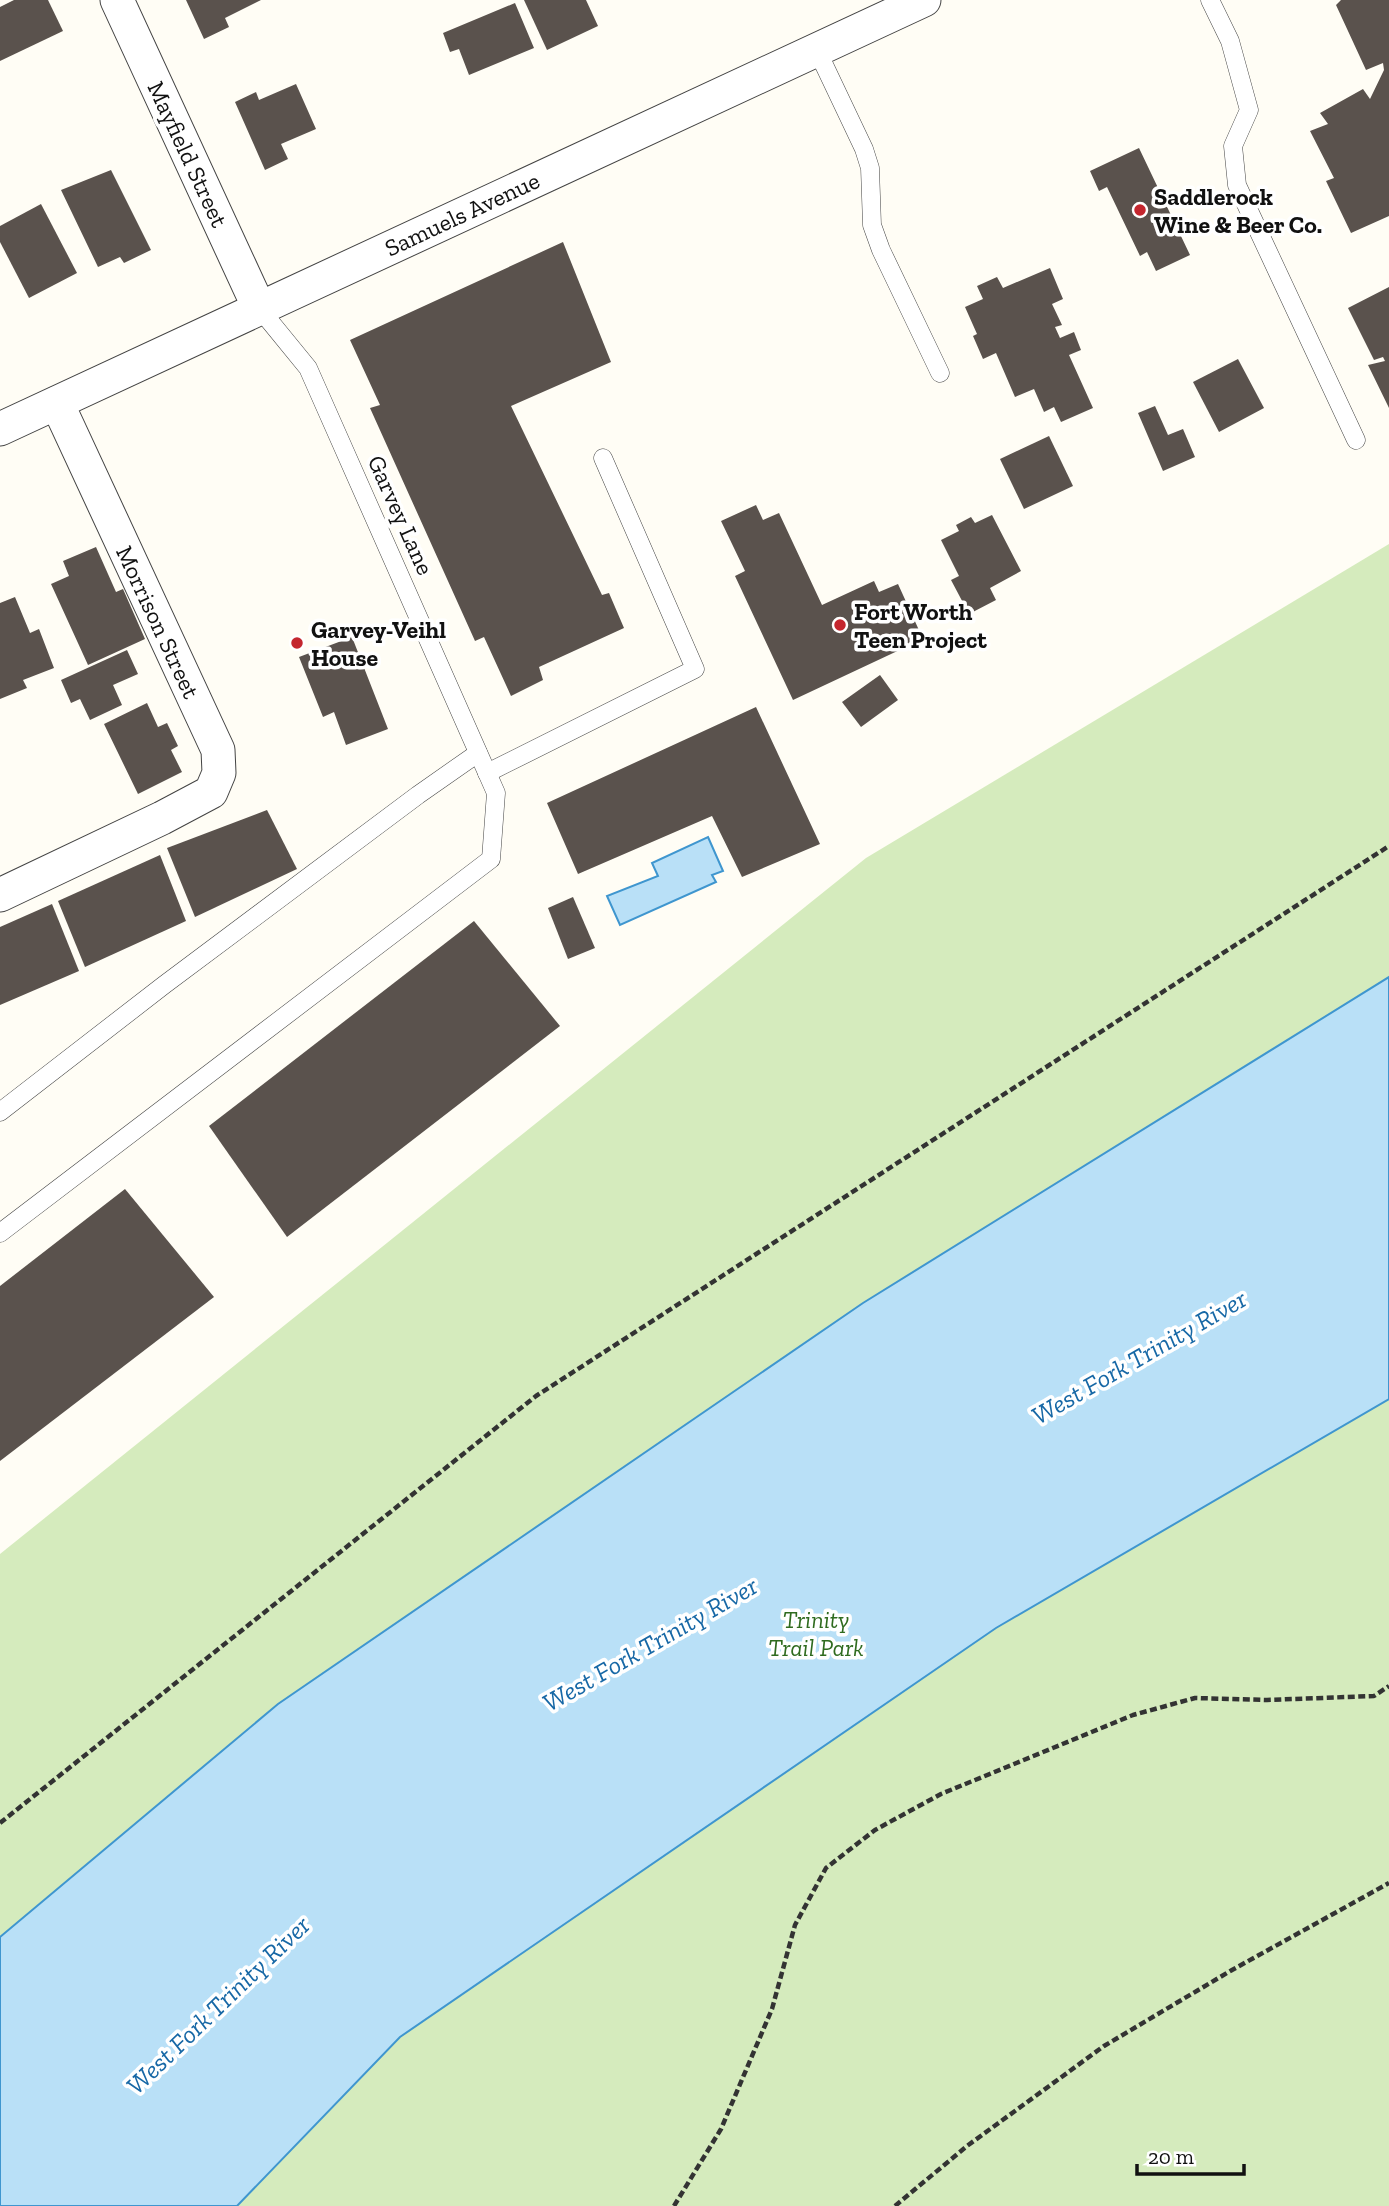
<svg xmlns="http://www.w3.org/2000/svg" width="1389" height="2206" viewBox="0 0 1389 2206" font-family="'Zilla Slab',serif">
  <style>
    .green { fill: #d5ebbd }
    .water { fill: #b9e0f7; stroke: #3f96cf; stroke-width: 2 }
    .building { fill: #5a524d }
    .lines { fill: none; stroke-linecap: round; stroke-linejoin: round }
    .lane-casing { stroke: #444; stroke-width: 19 }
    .street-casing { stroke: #444; stroke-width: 35 }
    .path { stroke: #333; stroke-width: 4.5; stroke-dasharray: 7 3.5; stroke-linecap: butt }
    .lane { stroke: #fff; stroke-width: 18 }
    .street { stroke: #fff; stroke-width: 33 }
    .poi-dot { fill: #c4262e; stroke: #fff; stroke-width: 2.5 }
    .labels { text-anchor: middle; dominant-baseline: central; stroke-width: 7; stroke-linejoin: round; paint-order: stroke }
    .street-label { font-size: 24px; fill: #111; stroke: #fff }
    .poi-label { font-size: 24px; font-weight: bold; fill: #111; stroke: #fff; text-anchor: start }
    .park-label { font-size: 24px; font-style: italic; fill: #2f6b1f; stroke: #fff }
    .water-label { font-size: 26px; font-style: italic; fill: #1768a6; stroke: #fff }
  </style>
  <rect width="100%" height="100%" fill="#fffdf5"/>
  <path class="green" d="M1389,544V2206H0V1554L866,858Z"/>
  <g class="water">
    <path d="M708,837L723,871L712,875L716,882L620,925L607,896L658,876L652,863Z"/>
    <path d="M1389,977V1399L996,1628L400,2037L237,2206H0V1937L278,1704L863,1303Z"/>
  </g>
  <g class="building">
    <path d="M14,0H48L63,31L0,61V7Z"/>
    <path d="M186,0H261L225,18L229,27L204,39Z"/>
    <path d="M524,0H586L598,26L547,50Z"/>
    <path d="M1341,0H1389V216L1351,233L1326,181L1334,178L1310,131L1328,124L1320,113L1363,89L1370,99L1384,70L1383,63L1366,70L1336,5Z"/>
    <path d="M515,3L534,48L469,75L459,49L450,52L443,33Z"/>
    <path d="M296,84L316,129L281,144L288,159L265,170L235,102L256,92L259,100Z"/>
    <path d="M1139,148L1190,255L1156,271L1147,252L1140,256L1107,187L1099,191L1090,171Z"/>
    <path d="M111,170L151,250L124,263L120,257L98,267L61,190Z"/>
    <path d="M41,204L77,273L29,298L0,242V226Z"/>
    <path d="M563,242L611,362L511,406L602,595L609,593L624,628L539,667L543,680L511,696L484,637L475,641L370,408L380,405L350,340Z"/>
    <path d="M1050,268L1063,299L1052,304L1062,325L1055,327L1060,338L1074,332L1081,350L1069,355L1093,408L1061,422L1054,407L1044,412L1034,389L1015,397L996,353L983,359L973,336L977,334L965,307L983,299L977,286L997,277L1003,288Z"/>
    <path d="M1389,287V408L1368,365L1385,361L1383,357L1374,360L1348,308Z"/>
    <path d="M1238,359L1264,408L1219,432L1193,382Z"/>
    <path d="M1155,406L1168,435L1183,429L1195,457L1163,471L1138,413Z"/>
    <path d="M1049,436L1073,486L1024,509L1000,459Z"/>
    <path d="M756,505L763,520L779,513L822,605L874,581L879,592L898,584L923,639L793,700L735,576L745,571L721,521Z"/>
    <path d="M992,515L1021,571L990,588L996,600L969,614L951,580L959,576L941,540L959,531L956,525L971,517L975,523Z"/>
    <path d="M96,547L116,592L123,589L145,639L88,665L51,584L69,576L63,561Z"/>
    <path d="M15,597L30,633L39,629L54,668L23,680L27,688L0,699V603Z"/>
    <path d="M352,637L388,729L346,745L334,712L323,717L299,657Z"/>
    <path d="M127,650L138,674L113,685L122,705L90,720L80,699L71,703L61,680Z"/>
    <path d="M880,675L898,700L861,727L842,702Z"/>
    <path d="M147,703L158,727L167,723L178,746L171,750L182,772L138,794L104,724Z"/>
    <path d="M756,707L820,844L742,877L712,816L578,874L547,803Z"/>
    <path d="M267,810L297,869L195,917L167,848Z"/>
    <path d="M160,855L186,921L85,967L58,901Z"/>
    <path d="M573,897L595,948L568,959L548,908Z"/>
    <path d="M52,904L79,971L0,1005V927Z"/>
    <path d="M474,921L560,1026L287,1237L209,1126Z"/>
    <path d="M125,1189L214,1297L0,1461V1286Z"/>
  </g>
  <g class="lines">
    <g class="lane-casing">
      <g id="lane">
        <path d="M1210,0L1230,41L1249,110L1233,146L1237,185L1356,440"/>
        <path d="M817,50L864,149L870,168L872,225L881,250L940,373"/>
        <path d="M487,773L695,669L603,458"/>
        <path d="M0,1112L164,985L418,795L478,753"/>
        <path d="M0,1233L491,859L496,793L308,368L259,308"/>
      </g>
    </g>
    <g class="street-casing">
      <g id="street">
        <path d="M117,0L259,308"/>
        <path d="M0,429L924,0"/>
        <path d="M0,895L162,818L211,792L219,773L218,750L57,403"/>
      </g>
    </g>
    <g class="path">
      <path d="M0,1823L536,1396L1389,846"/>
      <path d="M674,2206L721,2129L772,2009L795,1925L826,1868L875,1830L941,1794L1133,1715L1195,1698L1267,1700L1374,1696L1389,1686"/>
      <path d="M895,2206L967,2146L1104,2046L1232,1970L1389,1883"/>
    </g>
    <use href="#lane" class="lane"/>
    <use href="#street" class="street"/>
  </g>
  <g class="poi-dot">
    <circle cx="1140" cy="210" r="7"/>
    <circle cx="840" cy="625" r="7"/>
    <circle cx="297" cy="643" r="7"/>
  </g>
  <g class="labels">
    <g class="street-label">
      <text transform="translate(188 154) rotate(65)">Mayfield Street</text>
      <text transform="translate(462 214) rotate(-25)">Samuels Avenue</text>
      <text transform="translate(401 515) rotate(66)">Garvey Lane</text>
      <text transform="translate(158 622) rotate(65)">Morrison Street</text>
    </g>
    <g class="poi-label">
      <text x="1154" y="196">Saddlerock<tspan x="1154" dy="28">Wine &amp; Beer Co.</tspan></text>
      <text x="854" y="611">Fort Worth<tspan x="854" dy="28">Teen Project</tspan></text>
      <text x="311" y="629">Garvey-Veihl<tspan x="311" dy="28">House</tspan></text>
    </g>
    <g class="park-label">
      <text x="816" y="1619">Trinity<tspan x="816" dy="28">Trail Park</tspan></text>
    </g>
    <g class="water-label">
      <text transform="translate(1139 1357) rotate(-30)">West Fork Trinity River</text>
      <text transform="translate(650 1644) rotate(-30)">West Fork Trinity River</text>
      <text transform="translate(218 2005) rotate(-44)">West Fork Trinity River</text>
    </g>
  </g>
  <path d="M1137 2164v10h107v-10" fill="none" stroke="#111111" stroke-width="3.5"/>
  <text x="1148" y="2164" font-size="21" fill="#111111" stroke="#ffffff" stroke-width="5" paint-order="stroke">20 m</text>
</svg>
